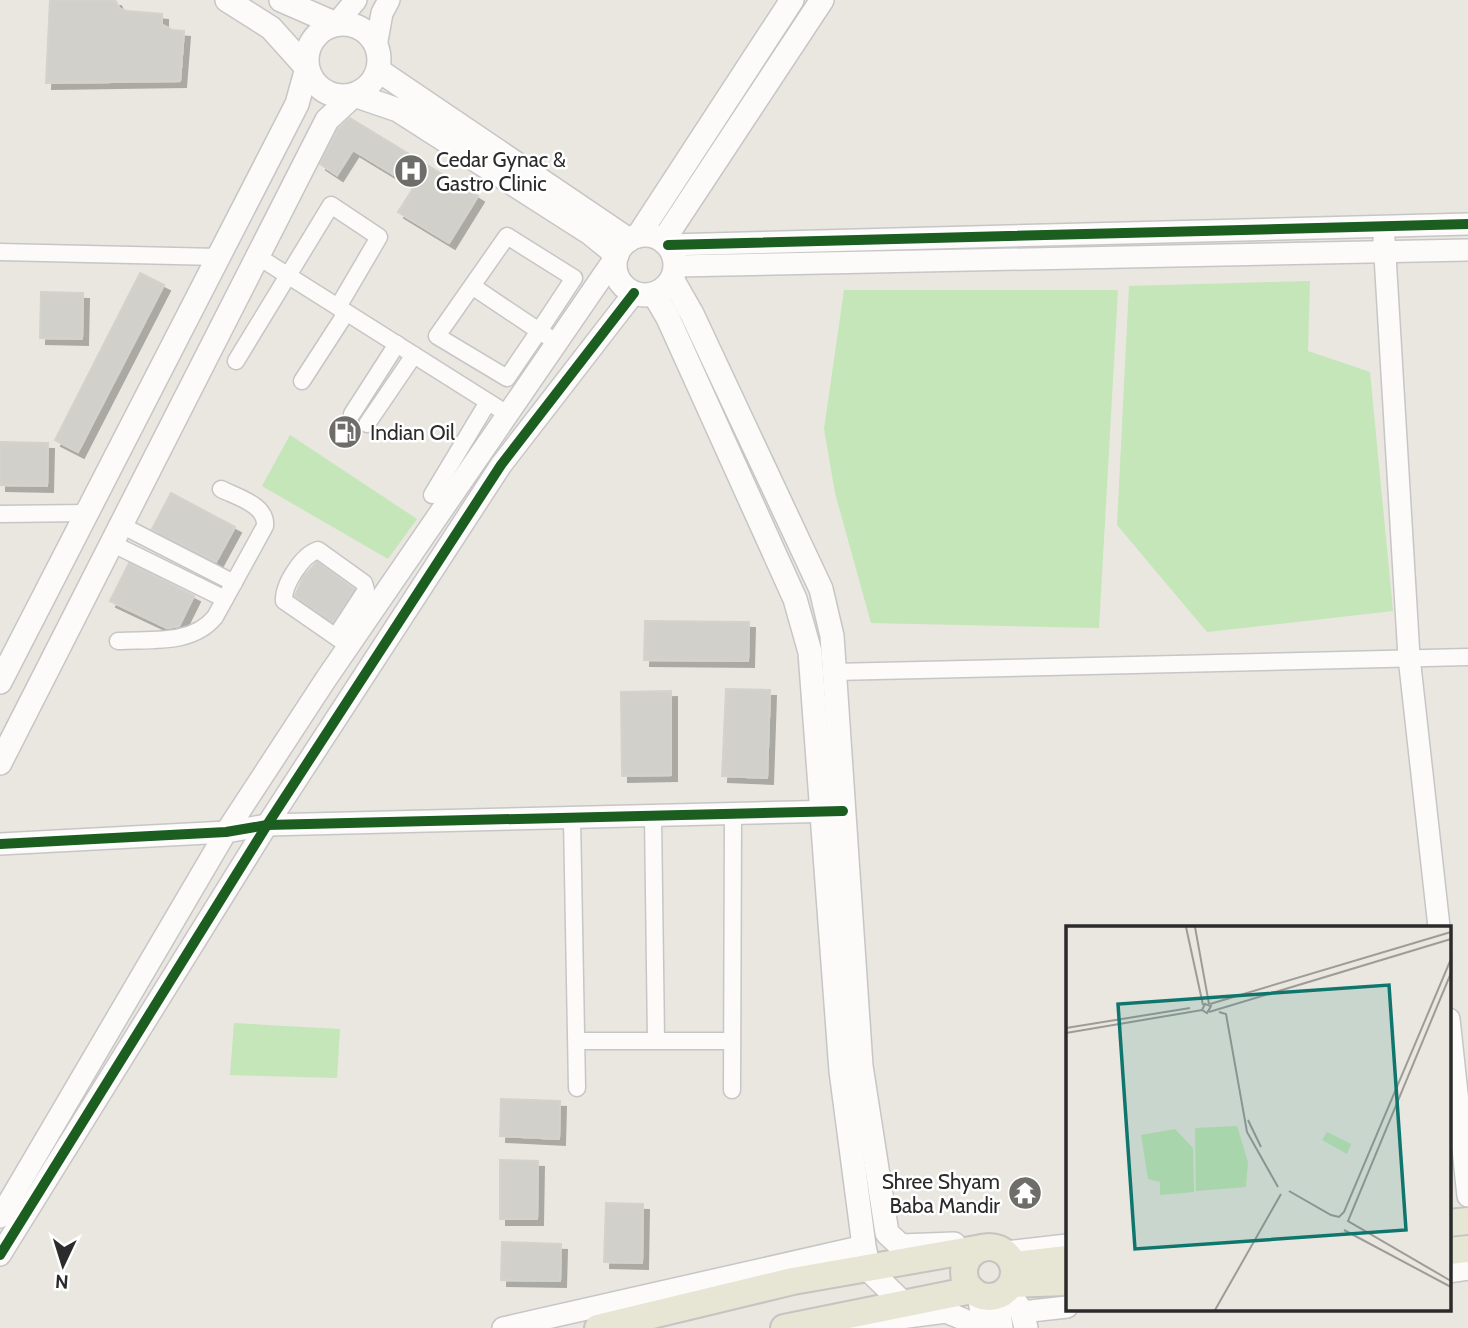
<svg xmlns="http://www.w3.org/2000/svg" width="1468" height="1328" viewBox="0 0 1468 1328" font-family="Cabin,sans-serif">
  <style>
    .green { fill: #c4e6b8 }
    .building { fill: #d2d0cb; stroke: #d4d2cc; stroke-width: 2; filter: url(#shadow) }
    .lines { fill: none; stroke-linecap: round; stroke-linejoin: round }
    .minor-casing { stroke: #c7c6c6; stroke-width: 19 }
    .tertiary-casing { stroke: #c7c6c6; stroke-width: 24 }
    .secondary-casing { stroke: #c7c6c6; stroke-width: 26 }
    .primary-casing { stroke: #c5c4c1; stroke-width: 30 }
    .minor { stroke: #fcfbfa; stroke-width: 16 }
    .tertiary { stroke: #fcfbfa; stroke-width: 21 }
    .secondary { stroke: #fcfbfa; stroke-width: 23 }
    .primary { stroke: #e7e5d3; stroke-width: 26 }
    .cycleway-casing { stroke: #fff; stroke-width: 15 }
    .cycleway { stroke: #1b5e20; stroke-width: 10 }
    .labels { text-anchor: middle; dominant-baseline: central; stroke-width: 5; stroke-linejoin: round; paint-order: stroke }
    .poi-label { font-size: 21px; fill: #2b2b2b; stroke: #fff; text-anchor: start }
    .inset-road { fill: none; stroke: #9d9c98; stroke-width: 2 }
    .view { fill: #0f766e; fill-opacity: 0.15; stroke: #0f766e; stroke-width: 3.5 }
    .inset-edge { fill: none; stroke: #2b2b2b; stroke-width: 3.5 }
  </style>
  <defs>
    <filter id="shadow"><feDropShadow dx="6" dy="6" stdDeviation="0" flood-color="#0004"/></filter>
  </defs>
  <rect width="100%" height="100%" fill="#e9e7e0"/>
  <g class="green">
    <path d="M1310,281L1308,351L1370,372L1393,611L1207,632L1117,525L1129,286Z"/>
    <path d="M844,290H1118L1099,628L871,623L835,493L824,429Z"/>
    <path d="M290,435L417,519L388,559L262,486Z"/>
    <path d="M234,1023L340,1029L337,1078L230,1075Z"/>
  </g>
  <g class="building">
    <path d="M50,0H115L120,9L127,11L162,14V25L172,30L184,31L180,81L46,83Z"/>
    <path d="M350,118L478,196L449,243L398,212L414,187L353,150L337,175L320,164L338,129Z"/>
    <path d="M140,273L164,285L78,452L55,440Z"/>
    <path d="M41,292L83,293L82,339L40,338Z"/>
    <path d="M0,442L48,443L47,486L0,485Z"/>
    <path d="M171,493L235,527L216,562L152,529Z"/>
    <path d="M317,562L354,589L333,622L295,596L303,577Z"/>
    <path d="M129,563L194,596L179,626L167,628L110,601Z"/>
    <path d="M645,621L749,622L748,661L644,660Z"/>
    <path d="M726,689L770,690L767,778L722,776Z"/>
    <path d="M671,691V775L622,776L621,692Z"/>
    <path d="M501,1099L560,1101L559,1139L500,1136Z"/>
    <path d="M500,1160L538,1161L537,1219H500Z"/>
    <path d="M606,1203L643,1204L642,1263L604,1262Z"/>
    <path d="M502,1242L561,1244L560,1281L501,1280Z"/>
  </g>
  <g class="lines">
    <g class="minor-casing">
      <g id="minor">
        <path d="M0,252L219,257"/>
        <path d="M257,256L509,415"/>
        <path d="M472,286L539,331L574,278L507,236L437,336L507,378L539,331L558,343"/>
        <path d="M236,361L331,205L379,237L338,307"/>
        <path d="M302,381L346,313"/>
        <path d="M352,414L397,344"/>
        <path d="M367,424L414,355"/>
        <path d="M432,495L488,402"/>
        <path d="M0,514L87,513"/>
        <path d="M121,525L234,583"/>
        <path d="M111,543L225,599"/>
        <path d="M336,636L366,590L364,583L318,550C302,555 283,585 284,601L349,646"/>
        <path d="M118,641C152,639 192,645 215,617L265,526C267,505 237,497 221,489"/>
        <path d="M834,672L1468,657"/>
        <path d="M653,817L656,1040"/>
        <path d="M572,818L577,1088"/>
        <path d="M577,1041H732"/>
        <path d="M732,1090L733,815"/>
      </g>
    </g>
    <g class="tertiary-casing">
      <g id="tertiary">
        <path d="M336,24L356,0"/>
        <path d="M376,46L382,13L389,0"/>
        <path d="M1384,239L1409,657L1439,927"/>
        <path d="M668,245L1468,224"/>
        <path d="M676,266L1468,250"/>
        <path d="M0,844L226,832L267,825L837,811"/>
        <path d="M1449,1019L1468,1196"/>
        <path d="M0,1217L226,832L326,679L617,255"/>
        <path d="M1005,1252L1067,1245"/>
        <path d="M0,1255L267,825L501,465L634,293"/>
        <path d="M1449,1272L1468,1269"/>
        <path d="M1022,1312L1067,1307"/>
        <path d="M503,1328L864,1246"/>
        <path d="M852,1328L885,1320L946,1312L984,1328"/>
      </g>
    </g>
    <g class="secondary-casing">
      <g id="secondary">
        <path d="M281,0L336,24"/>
        <circle cx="343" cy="60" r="36"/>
        <path d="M378,70L629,240"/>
        <circle cx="645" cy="265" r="30"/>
        <path d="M638,236L792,0"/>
        <path d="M663,241L822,0"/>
        <path d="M672,279L692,314L821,589L832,636L861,1066L887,1233L901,1246L954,1244"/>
        <path d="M654,294L668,318L795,599L810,652L841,1071L864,1246L869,1270L904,1304"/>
        <path d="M0,682L297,104L307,68L271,28L227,0"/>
        <path d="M0,763L327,120L354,95L398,110L590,233L617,255"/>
        <path d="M1007,1290L1022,1312L1026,1328"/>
        <path d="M979,1295L985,1328"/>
        <path d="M997,1296L1001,1328"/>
      </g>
    </g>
    <g class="primary-casing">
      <g id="primary">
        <path d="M1449,1223L1468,1221"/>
        <circle cx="989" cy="1272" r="25"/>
        <path d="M1449,1251L1468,1249"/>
        <path d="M1014,1265L1067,1259"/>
        <path d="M1012,1284L1067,1282"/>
        <path d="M598,1328L793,1281L982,1248"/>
        <path d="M784,1328L972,1290"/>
      </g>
    </g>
    <use href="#minor" class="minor"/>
    <use href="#tertiary" class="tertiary"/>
    <use href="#secondary" class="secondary"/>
    <use href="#primary" class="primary"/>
    <g class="cycleway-casing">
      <g id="cycleway">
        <path d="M668,245L1468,224"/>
        <path d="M0,844L226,832L267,825L843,811"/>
        <path d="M0,1255L267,825L501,465L634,293"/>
      </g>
    </g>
    <use href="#cycleway" class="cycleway"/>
  </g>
  <defs>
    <g id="hospital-disc" transform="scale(1.75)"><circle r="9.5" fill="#6e6d6a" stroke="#fff"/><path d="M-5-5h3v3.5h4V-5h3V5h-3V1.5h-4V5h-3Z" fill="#fff"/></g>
    <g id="fuel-disc" transform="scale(1.75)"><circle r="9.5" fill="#6e6d6a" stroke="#fff"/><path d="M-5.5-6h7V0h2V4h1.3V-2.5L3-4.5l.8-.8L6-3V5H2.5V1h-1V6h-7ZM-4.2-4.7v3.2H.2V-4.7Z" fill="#fff"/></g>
    <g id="temple-disc" transform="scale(1.75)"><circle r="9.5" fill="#6e6d6a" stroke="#fff"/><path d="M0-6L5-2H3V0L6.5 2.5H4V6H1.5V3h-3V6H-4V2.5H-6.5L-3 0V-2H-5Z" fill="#fff"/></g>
  </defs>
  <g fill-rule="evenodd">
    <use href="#hospital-disc" x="411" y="171"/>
    <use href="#fuel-disc" x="345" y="432"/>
    <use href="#temple-disc" x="1025" y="1193"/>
  </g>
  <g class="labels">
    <g class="poi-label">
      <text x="436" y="159">Cedar Gynac &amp;<tspan x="436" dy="24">Gastro Clinic</tspan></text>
      <text x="370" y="432">Indian Oil</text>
      <text x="1000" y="1181" text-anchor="end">Shree Shyam<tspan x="1000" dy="24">Baba Mandir</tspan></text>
    </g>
  </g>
  <g transform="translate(1066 926)">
    <rect width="385" height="385" fill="#e9e7e0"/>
    <path d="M171,200L182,236L180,261L130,265L129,202ZM109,203L127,222L128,266L94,269V256L82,253L75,209ZM261,206L285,218L281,228L256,214Z" fill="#c4e6b8"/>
    <path class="inset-road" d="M120,1L137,79M129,1L143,78M385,47L282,295L385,355M144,78L385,6M143,86L385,13M153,86L160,88L181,206L212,261M0,102L124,82M0,107L136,84L141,87L145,80L139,78L136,84M182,194L195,221M223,265L265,289L273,291L278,286L385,33M278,304L385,361M149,384L215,268"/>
    <path class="view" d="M323,59L340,304L69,323L52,78Z"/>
    <rect width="385" height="385" class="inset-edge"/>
  </g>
  <g transform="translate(63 1265) rotate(184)" stroke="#ffffff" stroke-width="5" paint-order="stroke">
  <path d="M0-5L12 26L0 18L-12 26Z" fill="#2b2b2b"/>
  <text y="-10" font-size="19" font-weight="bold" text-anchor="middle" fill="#2b2b2b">N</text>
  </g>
</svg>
